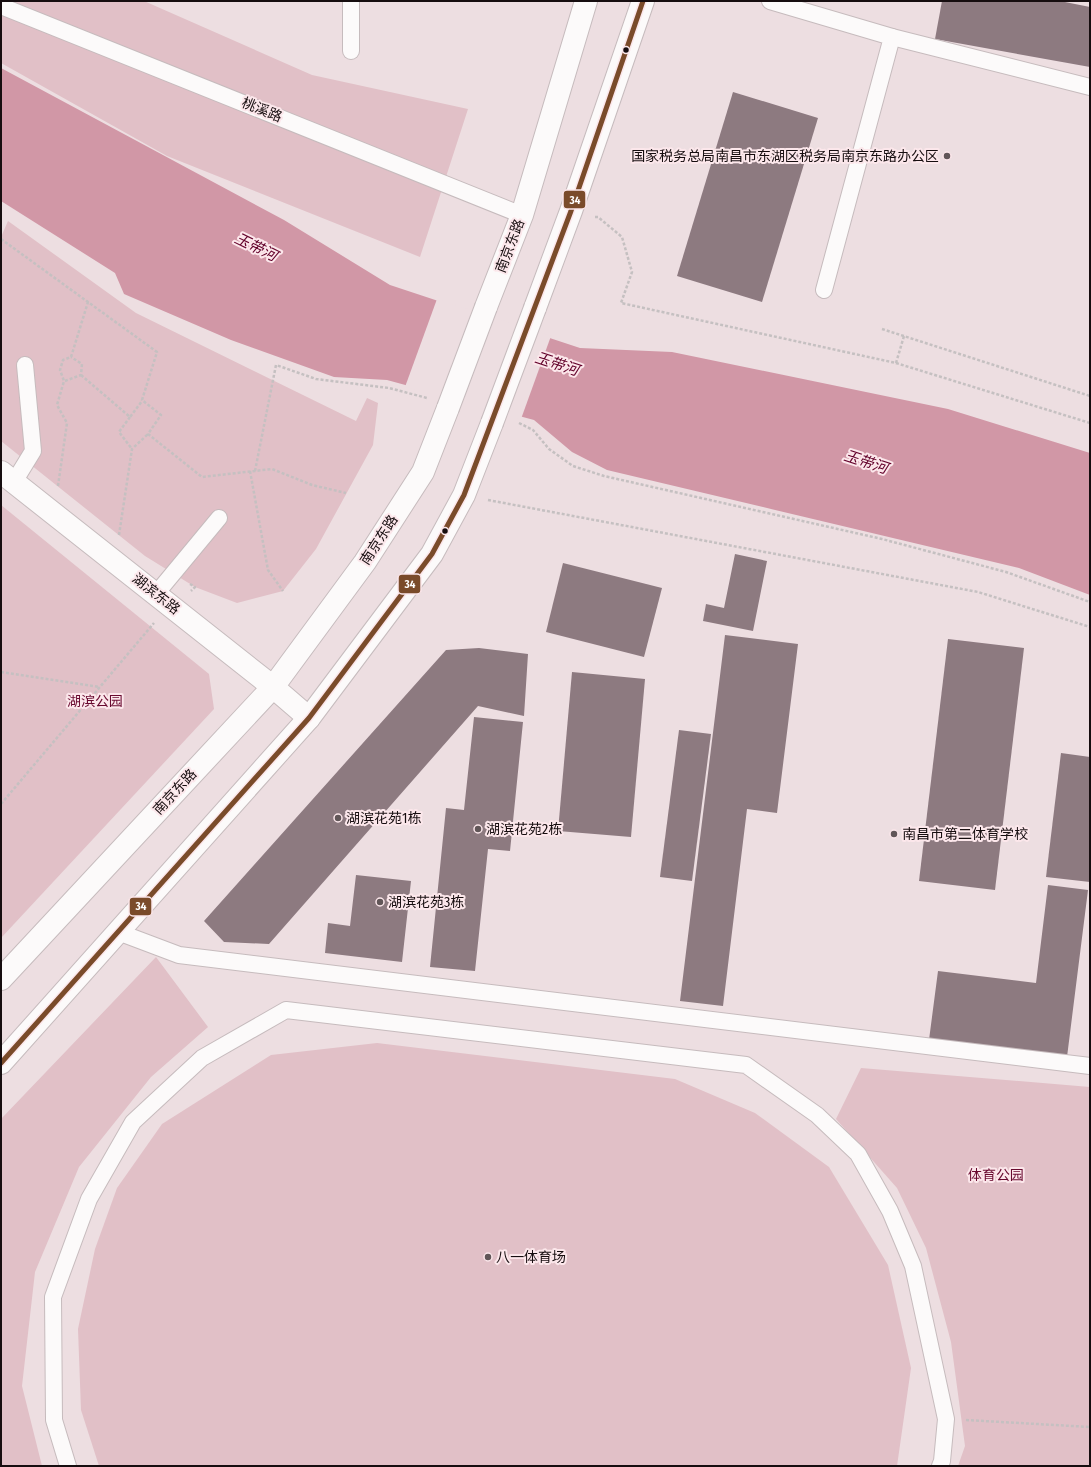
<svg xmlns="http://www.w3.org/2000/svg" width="1091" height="1467" viewBox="0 0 1091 1467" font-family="'Fira Sans Condensed','Noto Sans SC',sans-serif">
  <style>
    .green { fill: #e1c0c7 }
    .water { fill: #d197a6 }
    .pier { fill: #eddee1 }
    .building { fill: #8d7a80 }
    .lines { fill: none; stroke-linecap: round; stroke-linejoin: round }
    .lane-casing { stroke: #c6bbbd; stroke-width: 18 }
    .secondary-casing { stroke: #c6bbbd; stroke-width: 24 }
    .path { stroke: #c5c0c1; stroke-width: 2.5; stroke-dasharray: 3 2; stroke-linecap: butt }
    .lane { stroke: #fcfafa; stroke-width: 16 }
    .secondary { stroke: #fcfafa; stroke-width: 22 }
    .secondary-bridge-casing { stroke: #c6bbbd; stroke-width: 24; stroke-linecap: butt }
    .secondary-bridge { stroke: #fcfafa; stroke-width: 22 }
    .bus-1-casing { stroke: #fce7eb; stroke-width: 8 }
    .bus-1 { stroke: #7a4b2a; stroke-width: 5 }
    .bus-dot { fill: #160d0f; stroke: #fce7eb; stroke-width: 1.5 }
    .poi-dot { fill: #615658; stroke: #fce7eb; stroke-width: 1.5 }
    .labels { text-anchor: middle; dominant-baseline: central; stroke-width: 4; stroke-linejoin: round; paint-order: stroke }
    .street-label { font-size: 14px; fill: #160d0f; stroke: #fce7eb }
    .poi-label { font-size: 14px; fill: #160d0f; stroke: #fce7eb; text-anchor: start }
    .park-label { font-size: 14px; fill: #68092f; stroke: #fce7eb }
    .water-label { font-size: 15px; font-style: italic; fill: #62012a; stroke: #fce7eb }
    .line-badge { stroke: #fce7eb; stroke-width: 1.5 }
    .badge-label { font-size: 11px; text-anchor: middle; font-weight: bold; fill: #fff }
  </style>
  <rect width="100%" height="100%" fill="#eddee1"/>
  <g class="green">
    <path d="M1,1H144L312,75L468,109L420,257L167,156L1,63Z"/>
    <path d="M8,221L136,313L356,421L367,398L378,403L373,445L316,549L283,591L237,603L195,587L145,556L1,441V237Z"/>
    <path d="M1,505L209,674L214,709L1,938Z"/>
    <path d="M156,957L208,1027L151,1077L79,1167L35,1272L22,1386L42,1466H1V1119Z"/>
    <path d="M377,1043L675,1079L755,1113L829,1167L888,1265L911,1368L897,1466H99L81,1410L78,1329L95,1249L117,1188L162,1124L271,1055Z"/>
    <path d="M861,1068L1090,1087V1466H958L965,1446L951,1342L926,1248L897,1188L836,1119Z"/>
  </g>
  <path class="water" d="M1,68L284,220L390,285L580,348L672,352L948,409L1090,453V595L1019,568L607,470L572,452L534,420L387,380L334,377L231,340L124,294L115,273L1,201Z"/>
  <path class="pier" d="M437,299L551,336L521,419L405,387Z"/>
  <g class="building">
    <path d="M942,1H1060L1090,7V67L935,39Z"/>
    <path d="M733,92L818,118L762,302L677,276Z"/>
    <path d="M735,554L767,561L753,631L703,621L706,604L724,608Z"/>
    <path d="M563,563L662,588L644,657L546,632Z"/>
    <path d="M725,635L798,644L777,813L747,809L723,1006L680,1001Z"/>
    <path d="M948,639L1024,648L995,890L919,881Z"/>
    <path d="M479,648L528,654L524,716L478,706L269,944L224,942L204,921L446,650Z"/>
    <path d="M572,672L645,679L631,837L558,831Z"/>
    <path d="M474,717L523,722L510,851L488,849L475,971L430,967L446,808L464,810Z"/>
    <path d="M679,730L711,734L692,881L660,877Z"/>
    <path d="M1061,753L1090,757V882L1046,877Z"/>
    <path d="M356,875L411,881L402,962L325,953L328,923L350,926Z"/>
    <path d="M1048,885L1088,890L1067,1057L929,1040L938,971L1036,983Z"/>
  </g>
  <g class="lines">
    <g class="lane-casing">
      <g id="lane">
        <path d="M351,1V51"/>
        <path d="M770,1L892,37L824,290"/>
        <path d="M1,6L522,215"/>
        <path d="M892,37L1090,87"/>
        <path d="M14,482L33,451L25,365"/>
        <path d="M156,594L219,518"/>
        <path d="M118,932L179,955L1090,1066"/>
        <path d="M68,1466L54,1420L53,1297L89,1199L133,1122L202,1058L286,1010L746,1065L817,1115L858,1154L890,1211L913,1266L946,1419L942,1461L940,1466"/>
      </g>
    </g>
    <g class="secondary-casing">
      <g id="secondary">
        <path d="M486,307L522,215L586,1"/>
        <path d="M535,308L571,211L643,1"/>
        <path d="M1,472L273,687L309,718"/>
        <path d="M1,979L273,687L365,562L423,472L448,408"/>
        <path d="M1,1063L309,718L432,554L464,495L492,423"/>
      </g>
    </g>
    <g class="path">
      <path d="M595,217H598L622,237L632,272L621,303L896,363L904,336"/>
      <path d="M1,239L157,352L142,400L161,415L148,434L202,477L272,469L312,485L346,493"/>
      <path d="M882,329L1090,396"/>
      <path d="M896,363L1090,423"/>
      <path d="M81,375L130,417L142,401"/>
      <path d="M65,381L81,375L82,364L71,357"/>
      <path d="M130,417L119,432L132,449"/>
      <path d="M519,423L533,430L549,449L573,466L604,476L882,539L1006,572L1090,602"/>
      <path d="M250,471L268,570L283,591"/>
      <path d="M255,471L276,365L316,379L389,388L427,398"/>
      <path d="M58,486L67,423L57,405L64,381L60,370L63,360L71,357L88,302"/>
      <path d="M488,500L978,592L1090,627"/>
      <path d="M119,535L132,449L148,434"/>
      <path d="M190,584L195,587L191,591"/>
      <path d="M1,672L100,687"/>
      <path d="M1,804L154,623"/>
      <path d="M966,1420L1090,1427"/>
    </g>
    <use href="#lane" class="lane"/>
    <use href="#secondary" class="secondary"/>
    <g class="secondary-bridge-casing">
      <g id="secondary-bridge">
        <path d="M448,408L486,307"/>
        <path d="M492,423L535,308"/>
      </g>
    </g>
    <use href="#secondary-bridge" class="secondary-bridge"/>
    <g class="bus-1-casing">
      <path id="bus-1" d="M1,1063L309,718L432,554L464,495L571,211L643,1"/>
    </g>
    <use href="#bus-1" class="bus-1"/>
  </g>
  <g class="bus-dot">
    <circle cx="626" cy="50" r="3.5"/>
    <circle cx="445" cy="531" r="3.5"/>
  </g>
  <g class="poi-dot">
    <circle cx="947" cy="156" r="4"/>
    <circle cx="338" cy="818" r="4"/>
    <circle cx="478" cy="829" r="4"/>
    <circle cx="894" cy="834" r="4"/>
    <circle cx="380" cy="902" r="4"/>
    <circle cx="488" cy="1257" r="4"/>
  </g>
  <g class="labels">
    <g class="street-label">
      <text transform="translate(262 110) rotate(22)">桃溪路</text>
      <text transform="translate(510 246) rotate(-69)">南京东路</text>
      <text transform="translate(379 540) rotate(-57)">南京东路</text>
      <text transform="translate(156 594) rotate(38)">湖滨东路</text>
      <text transform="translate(175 792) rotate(-47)">南京东路</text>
    </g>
    <g class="poi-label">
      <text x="939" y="156" text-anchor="end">国家税务总局南昌市东湖区税务局南京东路办公区</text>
      <text x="346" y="818">湖滨花苑1栋</text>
      <text x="486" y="829">湖滨花苑2栋</text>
      <text x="902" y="834">南昌市第二体育学校</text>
      <text x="388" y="902">湖滨花苑3栋</text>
      <text x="496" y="1257">八一体育场</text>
    </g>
    <g class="park-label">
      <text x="95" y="701">湖滨公园</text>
      <text x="996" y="1175">体育公园</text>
    </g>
    <g class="water-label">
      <text transform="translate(256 247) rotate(26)">玉带河</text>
      <text transform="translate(557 364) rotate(18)">玉带河</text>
      <text transform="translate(866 462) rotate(18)">玉带河</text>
    </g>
  </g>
  <g class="line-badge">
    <rect x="563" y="190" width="23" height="19" rx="4" fill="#7a4b2a"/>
    <rect x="398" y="574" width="23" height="20" rx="4" fill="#7a4b2a"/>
    <rect x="129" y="897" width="23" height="19" rx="4" fill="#7a4b2a"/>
  </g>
  <g class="badge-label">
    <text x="575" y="204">34</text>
    <text x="410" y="588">34</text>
    <text x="141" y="910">34</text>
  </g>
  <rect width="1091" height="1467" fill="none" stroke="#160d0f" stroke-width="4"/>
</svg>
